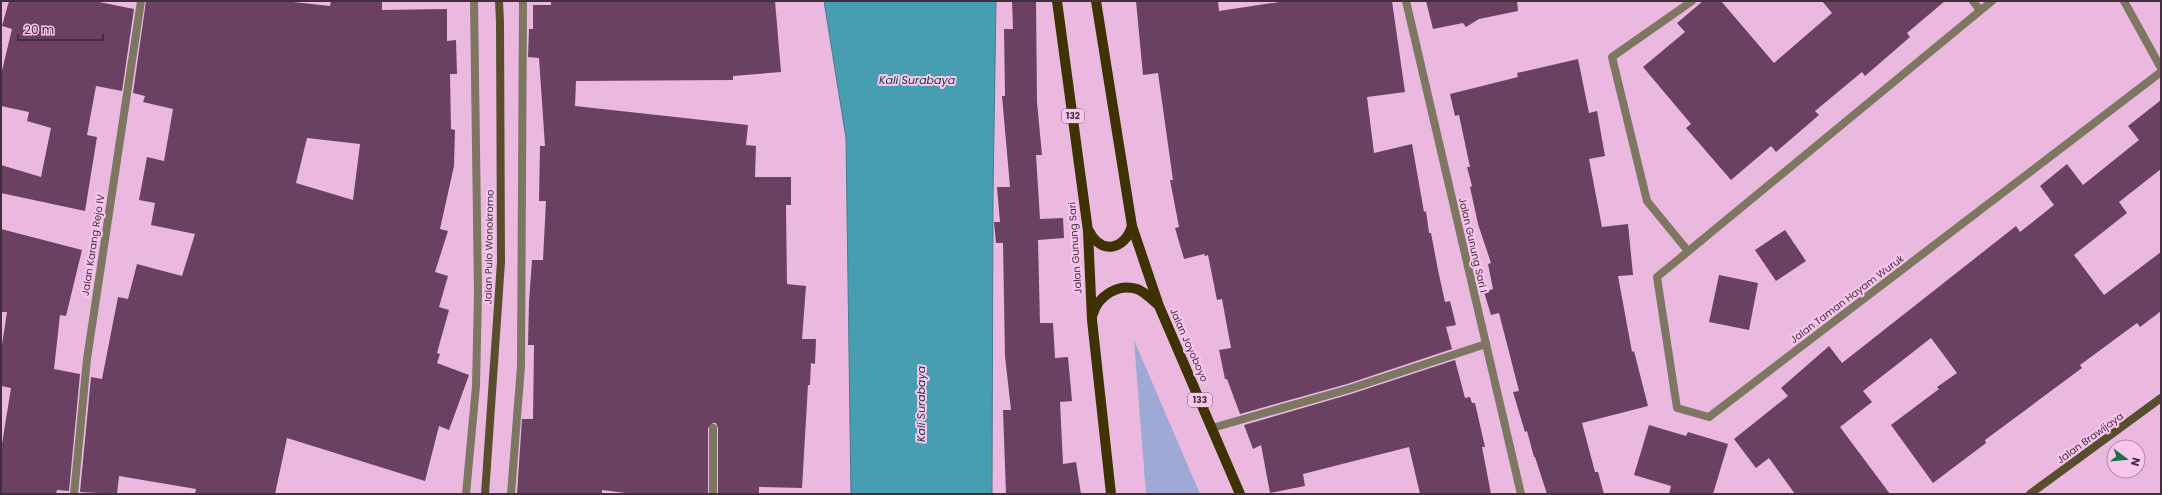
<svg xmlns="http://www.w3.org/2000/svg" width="2162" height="495" viewBox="0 0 2162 495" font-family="Poppins,sans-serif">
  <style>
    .green { fill: #9fa9d6 }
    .water { fill: #479eb1; stroke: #467c8e }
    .building { fill: #6b4163; fill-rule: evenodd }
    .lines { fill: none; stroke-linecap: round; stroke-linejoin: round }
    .street { stroke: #7d7660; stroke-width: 8 }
    .secondary { stroke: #584e2d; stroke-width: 8 }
    .primary { stroke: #3e3202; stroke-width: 10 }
    .labels { text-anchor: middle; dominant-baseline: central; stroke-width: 4; stroke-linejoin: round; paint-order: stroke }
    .shield { fill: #f8c6ed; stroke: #795c72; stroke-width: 1 }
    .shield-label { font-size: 9px; font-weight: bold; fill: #422e3d }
    .street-label { font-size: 10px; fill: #422e3d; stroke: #f8c6ed }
    .water-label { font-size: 11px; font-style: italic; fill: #123b43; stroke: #f8c6ed }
  </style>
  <rect width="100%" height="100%" fill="#ebb9e0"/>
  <path class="green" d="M1134,340L1200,494H1146Z"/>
  <path class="water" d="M824,1H996L993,196L992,494H851L846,138Z"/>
  <g class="building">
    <path d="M9,1H94L134,9L122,91L96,86L87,135L97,137L85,211L1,193V165L41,177L51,128L27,121L29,112L1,106V75L12,29L2,26Z"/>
    <path d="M146,1H284L330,6L331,1H355L382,2V10L447,9V41L456,40L457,74H450L451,129L455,130L454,166L440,229L448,231L435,272L448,276L439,307L449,310L437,353L440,354L437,363L469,375L449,430L439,426L425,481L287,438L275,494H195L196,489L119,476L117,494L80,492L91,377L102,379L118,297L128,299L137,264L182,276L195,234L151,225L155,203L139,200L147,157L164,161L173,109L143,102L145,96L133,93ZM307,138L360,144L353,200L296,183Z"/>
    <path d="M551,1H775L781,72L733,76V80L576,81L575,106L748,125L746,145L756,146L755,177H791V205H786L787,284L806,286L802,339H816L815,364L811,363L810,385H808L802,488L759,487V494H718V428L716,423H713L708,428V494H634L602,490V494H517L522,419H533L534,345H528L529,302L532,260H543L546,201H539L540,146H545L539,58L528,57L529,29H533V5H551Z"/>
    <path d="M1012,1H1036L1037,102L1042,155H1036L1040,219L1063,218L1064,238L1038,240L1040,323H1053L1055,358L1068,357L1072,401L1060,402L1063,464L1076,462L1081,494H1006L1003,410H1011L1005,356L1003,243H996L994,222H1000L997,187H1010L1002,96H1005L1004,29H1013Z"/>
    <path d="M1136,1H1218L1219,11L1286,1H1392L1405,92L1367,97L1374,153L1412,144L1424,212L1426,211L1429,233H1431L1438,270L1445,302L1450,301L1456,325L1446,327L1452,349L1347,384L1240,414L1227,379H1225L1219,350L1231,348L1222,299L1217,300L1208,255L1205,256L1204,254L1184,259L1175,228L1179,227L1170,180H1173L1158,73L1143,75Z"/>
    <path d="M1426,1H1517L1518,11L1479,19L1466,27L1463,23L1433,29Z"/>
    <path d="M1703,1H1721L1774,63L1832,13L1822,1H1945L1907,33L1910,37L1865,76L1862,72L1815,111L1819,115L1776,152L1771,146L1731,180L1686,128L1691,124L1643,67L1685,32L1677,23Z"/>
    <path d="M1578,59L1589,113L1597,111L1605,156L1589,159L1602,227L1628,224L1633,275L1618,276L1632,352L1634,351L1648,406L1582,423L1595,472H1598L1604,494H1547L1535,457H1534L1527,431L1525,432L1513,392L1519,391L1499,313L1491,315L1484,292L1493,289L1488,264L1491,263L1478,224L1470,187L1472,186L1467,167H1470L1459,115L1455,116L1450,94L1518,77L1517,73Z"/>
    <path d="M2161,100V169L2119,202L2127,213L2074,255L2104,295L2161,252V311L2140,327L2137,323L2080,365L2082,368L1985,440L1986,443L1933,483L1891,425L1939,389L1937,387L1957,373L1931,338L1863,391L1872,402L1840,427L1890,494H1795L1769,458L1756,468L1734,439L1788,396L1781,388L1829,346L1842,363L2016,226L2020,232L2054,205L2040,186L2067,164L2083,185L2139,140L2128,126Z"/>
    <path d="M1,229L82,250L66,316L60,315L54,369L80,374L69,491L57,490L56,494H1V450L11,388L1,386V351L7,312H1Z"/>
    <path d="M1785,230L1806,261L1776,281L1755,250Z"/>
    <path d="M1719,275L1758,283L1749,330L1709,322Z"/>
    <path d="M1455,360L1465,398L1470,397L1472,403H1475L1485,447H1482L1491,494H1420L1409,447L1303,474L1305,486L1270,493L1261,445L1253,449L1244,425L1351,394Z"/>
    <path d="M1649,425L1686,436L1688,432L1728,444L1713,494H1669L1671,486L1634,475Z"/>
  </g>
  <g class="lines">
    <g class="street">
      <path d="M1406,1L1521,494"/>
      <path d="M1973,1L1980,10"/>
      <path d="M1992,1L1657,277L1677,408L1709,417L2161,72"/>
      <path d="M2124,1L2161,68"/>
      <path d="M1688,251L1647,201L1612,57L1692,1"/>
      <path d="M713,428V494"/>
      <path d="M1212,428L1349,389L1486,344"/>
      <path d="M74,494L87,359L141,1"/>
      <path d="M466,494L476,386L478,293L474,1"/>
      <path d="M511,494L521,366L523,1"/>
    </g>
    <g class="secondary">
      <path d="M485,494L501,262L500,22L499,1"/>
      <path d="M2030,494L2161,398"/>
    </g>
    <g class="primary">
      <path d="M1057,1L1088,231L1092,320L1111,494"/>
      <path d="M1096,1L1132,226L1159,306L1240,494"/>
      <path d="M1089,231C1101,255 1125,250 1132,226"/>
      <path d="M1093,314C1098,296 1118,283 1137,289C1145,292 1151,299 1157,304"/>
    </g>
  </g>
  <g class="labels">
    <g class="shield">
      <rect x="1062" y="109" width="22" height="14" rx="3"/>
      <rect x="1188" y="393" width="24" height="14" rx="3"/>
    </g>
    <g class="shield-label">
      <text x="1073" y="116">132</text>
      <text x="1200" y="400">133</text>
    </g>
    <g class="street-label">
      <text transform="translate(93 245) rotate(-81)">Jalan Karang Rejo IV</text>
      <text transform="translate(1473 245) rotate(77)">Jalan Gunung Sari I</text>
      <text transform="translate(489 247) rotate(-89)">Jalan Pulo Wonokromo</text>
      <text transform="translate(1075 248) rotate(-94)">Jalan Gunung Sari</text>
      <text transform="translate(1847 299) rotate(-37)">Jalan Taman Hayam Wuruk</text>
      <text transform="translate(1189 345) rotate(66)">Jalan Joyoboyo</text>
      <text transform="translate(2090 438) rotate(-36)">Jalan Brawijaya</text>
    </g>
    <g class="water-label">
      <text x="917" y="80">Kali Surabaya</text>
      <text transform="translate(921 404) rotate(-90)">Kali Surabaya</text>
    </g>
  </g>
  <rect width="2162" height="495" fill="none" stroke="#422e3d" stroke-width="4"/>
  <g transform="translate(2126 459) rotate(106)"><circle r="19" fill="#f8c6ed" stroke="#af89a7"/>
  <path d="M0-3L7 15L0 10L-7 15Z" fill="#1c7041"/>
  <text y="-6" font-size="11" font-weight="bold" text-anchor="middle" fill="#422e3d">N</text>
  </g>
  <path d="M18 34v6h85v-6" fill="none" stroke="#422e3d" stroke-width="2"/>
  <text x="24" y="34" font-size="12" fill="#422e3d" stroke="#f8c6ed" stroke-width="3" paint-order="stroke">20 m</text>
</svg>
